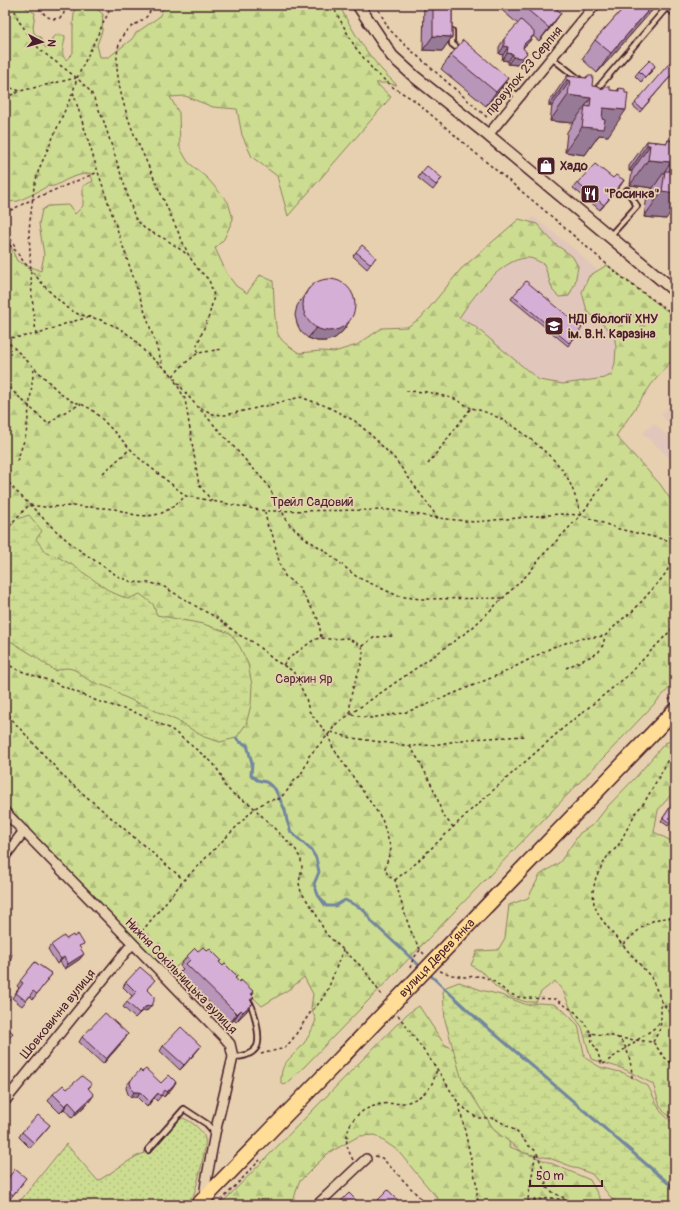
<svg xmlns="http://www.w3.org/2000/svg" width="680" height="1210" viewBox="0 0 680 1210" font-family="Pangolin,sans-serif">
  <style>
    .built { fill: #e1c6bb }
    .grass { fill: url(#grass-dots); stroke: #8b7e5e }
    .forest { fill: url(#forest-firs); stroke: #8b7e5e }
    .wetland { fill: url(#wetland-marsh); stroke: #8b7e5e }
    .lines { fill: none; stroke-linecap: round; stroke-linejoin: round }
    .stream { stroke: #72869f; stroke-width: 3 }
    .service-casing { stroke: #4a1f2b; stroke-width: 8 }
    .minor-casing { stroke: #4a1f2b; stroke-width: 12 }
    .tertiary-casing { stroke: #4a1f2b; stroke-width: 14 }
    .primary-casing { stroke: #4a1f2b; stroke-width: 17 }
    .path { stroke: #4a1f2b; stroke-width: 1.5; stroke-dasharray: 3 3; stroke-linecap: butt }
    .service { stroke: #e6d0af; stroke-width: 4.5 }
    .minor { stroke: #e6d0af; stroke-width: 9 }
    .tertiary { stroke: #e6d0af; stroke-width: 11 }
    .primary { stroke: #ffdd96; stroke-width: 14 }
    .primary-bridge-casing { stroke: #4a1f2b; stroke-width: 17; stroke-linecap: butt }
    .primary-bridge { stroke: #ffdd96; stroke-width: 14 }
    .wall { fill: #b896b9; stroke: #4a1f2b }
    .shaded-wall { fill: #967a96; stroke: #4a1f2b }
    .building { fill: #d6afd7; stroke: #4a1f2b }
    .labels { text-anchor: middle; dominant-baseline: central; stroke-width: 3.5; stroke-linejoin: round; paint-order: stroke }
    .street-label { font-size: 13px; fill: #4a1f2b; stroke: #e6d0af }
    .poi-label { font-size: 13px; font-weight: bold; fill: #4a1f2b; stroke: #e6d0af; text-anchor: start }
    .park-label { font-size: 13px; fill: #573235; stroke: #e6d0af }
  </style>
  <defs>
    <pattern id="grass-dots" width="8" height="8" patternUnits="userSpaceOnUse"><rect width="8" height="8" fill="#ccdd91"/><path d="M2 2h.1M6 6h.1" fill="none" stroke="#b1bd7d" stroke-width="1.8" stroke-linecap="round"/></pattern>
    <pattern id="forest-firs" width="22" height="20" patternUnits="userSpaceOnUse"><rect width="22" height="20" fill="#ccdd91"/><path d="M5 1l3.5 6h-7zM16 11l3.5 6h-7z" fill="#b1bd7d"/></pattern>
    <pattern id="wetland-marsh" width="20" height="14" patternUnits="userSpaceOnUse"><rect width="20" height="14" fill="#ccdd91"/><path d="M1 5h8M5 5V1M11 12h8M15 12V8" fill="none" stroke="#b1bd7d"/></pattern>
  </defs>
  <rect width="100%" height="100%" fill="#e6d0af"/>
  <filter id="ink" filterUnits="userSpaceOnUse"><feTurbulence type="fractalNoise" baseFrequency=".025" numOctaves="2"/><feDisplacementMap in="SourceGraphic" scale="8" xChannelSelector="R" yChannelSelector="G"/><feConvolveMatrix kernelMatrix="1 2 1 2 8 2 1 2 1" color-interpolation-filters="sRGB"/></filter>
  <g filter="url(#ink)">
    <g class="built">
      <path d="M533,217L574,249L664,331L600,437L440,321Z"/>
      <path d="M675,400V429L661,415Z"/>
      <path d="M654,423L675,443V463L643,433Z"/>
    </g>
    <path class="grass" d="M183,1118C191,1121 203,1130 205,1139C207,1145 197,1186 194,1194C192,1198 187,1202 184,1205H17L66,1144L98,1181L135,1157L154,1149L176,1122Z"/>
    <g class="forest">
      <path d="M5,5H21L35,13L33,27L34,33L41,38L43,45L46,48L51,45L52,38L58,34L65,36C65,45 59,53 66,60L73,53V24L75,5H97L98,10L103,14L102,31L97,45L100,57H109L132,39L136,33L159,17L165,5H339C354,34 372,63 397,85L387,83H376L391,97L288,216L277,176L252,157L242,135L237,109L213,107L185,96L170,97L179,113L180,148L188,162L207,178L228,202L233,219L224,239L215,248L227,274L236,286L247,293L260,275L273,281C274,293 274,325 278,334C282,343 292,348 299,353L321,351L334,352L357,345L382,328L407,327L421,318L461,269L519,219L537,224L555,244L572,256L578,266L575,283L569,296L559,297L553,291L544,264C539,262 532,257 526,258C501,259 472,298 459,318L473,325L539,380L563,384L605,378L612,374L615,363L616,347L614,334L587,311L582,292L589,276L607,265L675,317V356L651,385L616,436L660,484L675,506V682L605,756L304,1067L284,1085L281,1083C280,1063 289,1060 301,1047C308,1039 312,1030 316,1020L311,1008L313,994L304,977L291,988L262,1006L215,961L191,955L172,970L163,968L5,806V233L17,261L41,271L44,255L39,224L42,210L48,206L69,205L75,214L83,206V186L93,181L90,173C83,174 75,176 68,179C61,182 55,188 47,186C44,189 23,199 18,201C14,202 9,201 5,202Z"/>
      <path d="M671,741H675V790L658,810L654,832L675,843V1120L664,1112L660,1106L653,1084L624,1069L591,1059L582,1027L574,1016L563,991L555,981L541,992L536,1002H526L511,997L495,986L486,975L471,965L477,951L498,950L505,938L509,905L528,898L540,875L560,862L580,833L594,824L608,806L635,778L665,743Z"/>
      <path d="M419,1006L444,1044L462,1054L507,1131L510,1147L553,1164L590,1180L603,1204L605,1205H443L397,1150L375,1135L359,1136L327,1154L299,1182L292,1205H220L407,1014Z"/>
    </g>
    <g class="wetland">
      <path d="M29,515L42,531L36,539L46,553L58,557L74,566L111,592L128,599L140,594L153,604L157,615L203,624L230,633L240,647L248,664L252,685L251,705L246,724L236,738L220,742L204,737L178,721L120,695C111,685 101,687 89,680C80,676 79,669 67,668C63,668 59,670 55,671L33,655L5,638V532L18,519Z"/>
      <path d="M459,982L481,990L501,995L527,1005L538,1003L554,1004L563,1010L578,1025L585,1058L600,1067L624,1073L648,1086L661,1112L675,1125V1205H617L592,1174L549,1158L524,1153L495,1131L462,1080L445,1020L443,992L446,987Z"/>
    </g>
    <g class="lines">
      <g class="stream">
        <path d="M236,738L240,742L247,745L252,763L251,775L257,780L266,782L275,789L285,810L287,821L291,832L311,850L316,858L319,872L314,884L318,895L326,906H335L345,900L363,909L373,923L422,968"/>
        <path d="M428,973L473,1015L675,1189"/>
      </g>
      <g class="service-casing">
        <g id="service">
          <path d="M452,31V44L461,51"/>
          <path d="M552,58L580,80"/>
          <path d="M500,82L519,97"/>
          <path d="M596,90L667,7L675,14"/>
          <path d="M610,236L637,206L627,190"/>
          <path d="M233,1057C241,1057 251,1055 256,1048C262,1040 254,1007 248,1000"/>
          <path d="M148,1150L184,1109L207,1124L214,1132"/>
        </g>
      </g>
      <g class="minor-casing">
        <g id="minor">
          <path d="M488,135L595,5"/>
          <path d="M5,812L224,1037L230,1044L233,1057L215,1133L206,1182L204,1198"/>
          <path d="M5,856L24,831"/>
          <path d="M5,1101L132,944"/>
          <path d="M317,1205L366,1159"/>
        </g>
      </g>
      <g class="tertiary-casing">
        <path id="tertiary" d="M358,5L392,56L415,77L488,135L675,291"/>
      </g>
      <g class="primary-casing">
        <g id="primary">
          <path d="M499,893L675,710"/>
          <path d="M198,1205L345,1054"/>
        </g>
      </g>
      <g class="path">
        <path d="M13,5L18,20L40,50L77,78L91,92L103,119L135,218L145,229L167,240L188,255"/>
        <path d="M32,5L39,8L59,9L65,5"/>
        <path d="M112,5L77,78L73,92L98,172L163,366"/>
        <path d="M153,5C151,9 149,15 145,18C138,24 129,26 123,35C108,59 124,109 134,134L189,256L198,269L209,280L214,296L209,316L197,345L198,353"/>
        <path d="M332,5L355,47L374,71L394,88L414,100L473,151L544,210L625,280L675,315"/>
        <path d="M376,5L389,29L405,45L489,119"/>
        <path d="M39,8C45,16 53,23 63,16L66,5"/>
        <path d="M5,86L20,91"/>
        <path d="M5,98L20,91L76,78"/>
        <path d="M5,213L33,199L98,172"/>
        <path d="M5,228L16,249"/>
        <path d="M5,241L16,251L23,261L47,289L67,308L78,314L101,320L119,328L132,337L145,352L171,374L188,396L267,484L289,524L306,539L324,550L357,577L398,596L420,599L505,598"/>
        <path d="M36,334L32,297L29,230L34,187L39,169L73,92"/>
        <path d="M5,338L20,337L39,334L67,323L90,317"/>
        <path d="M5,339L61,394L71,401L81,404L91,409L102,419L139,458L186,496L265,511L391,510L438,518L474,522L560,514L581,515L619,529L675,542"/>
        <path d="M173,376L184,364L198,353L223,349"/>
        <path d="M175,381L185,399L199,485L212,501"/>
        <path d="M5,384L48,424L61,414L81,404"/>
        <path d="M406,391L428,392L455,399L471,408"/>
        <path d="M201,408L213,414L225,415L270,405L300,397L326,406L355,421L371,435L395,459L438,518"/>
        <path d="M17,461L26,435L34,367"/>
        <path d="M428,464L471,408C499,414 521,430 542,449C551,457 561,466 567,477C573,488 577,502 581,515"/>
        <path d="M103,473L130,449"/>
        <path d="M5,478L13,488L54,529L75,547L119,577L132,582L149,583L161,585L204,611L216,617L239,635L253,642L274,660L293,671L306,698L309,711L328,735L333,748L340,758L382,819L391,849L385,868L388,876L395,880C401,900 410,939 424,954"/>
        <path d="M265,512L268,528L272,533L280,565L285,576L299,588L311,607L319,621L321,638"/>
        <path d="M5,530L29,505L45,507L73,506L104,508L115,509L135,515L148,516L160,514L171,508L186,496"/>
        <path d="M362,646L375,637L394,636"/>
        <path d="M5,663L18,670L53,682L97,701L134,712L171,729L213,763L221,775L224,785L233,794L250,804L296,850L301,860L302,867L299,883L301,892L315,912L326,934L363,968L383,997"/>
        <path d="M283,665L289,658L315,639L321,638L329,639L347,638L362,646C366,661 355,677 352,692C350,699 350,707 350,714L370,718L403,713L421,707L503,673L553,647L578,639L605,636"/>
        <path d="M566,668L598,653L603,645L605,636L620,621L634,610L663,577L675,558"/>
        <path d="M669,700L675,693"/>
        <path d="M5,710L14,722L66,779L184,880"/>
        <path d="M331,732L352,738L410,746L433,745L468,739L527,736"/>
        <path d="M410,746L421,764L436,794L442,814L453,827"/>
        <path d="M395,880L415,864L471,810L562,729L626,677L675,626"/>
        <path d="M138,936L184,880L255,808L269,800L279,799L287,791L294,781L300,776L307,763L309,756L328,735L336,724L435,655L471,629L528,574L543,555L581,515L608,478"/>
        <path d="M623,944C641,929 649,916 675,918"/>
        <path d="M410,968L413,959L420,950"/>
        <path d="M440,971L452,975L465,977L480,976L492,980L508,993L518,997L527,998L555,999L575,1012L583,1021L591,1033C599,1035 609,1035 616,1037C628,1042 632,1067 632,1078"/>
        <path d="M661,1000L675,1021"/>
        <path d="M398,1015L437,1069L459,1104L476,1182L478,1205"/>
        <path d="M591,1033L592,1043L596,1048L602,1065L656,1027L660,1022"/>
        <path d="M618,1038L653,1042L664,1057L675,1066"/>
        <path d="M653,1042L660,1029L661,1020V1000L651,977L613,934L600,917L594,905L593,891L596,877L607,857L618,846L636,812L644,803L664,768L675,744"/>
        <path d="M261,1054L285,1048L292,1040L310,1013L320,1002L328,989L343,950"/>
        <path d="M459,1104L477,1118H494L516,1131L529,1146L536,1151L545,1173L546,1187L554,1193L570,1201"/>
        <path d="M375,1156L382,1158L427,1205"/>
        <path d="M353,1160C347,1148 345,1143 348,1131C352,1115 366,1107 382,1104C389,1103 396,1104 403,1103C409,1103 417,1098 422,1095C432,1088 434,1079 437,1069"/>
        <path d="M527,1201L552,1198L570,1201L572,1205"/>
        <path d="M217,1205L260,1160"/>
        <path d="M527,1205L536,1152"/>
      </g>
      <use href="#service" class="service"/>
      <use href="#minor" class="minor"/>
      <use href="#tertiary" class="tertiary"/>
      <use href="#primary" class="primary"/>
      <g class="primary-bridge-casing">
        <g id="primary-bridge">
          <path id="s1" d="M345,1054L499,893"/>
        </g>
      </g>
      <use href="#primary-bridge" class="primary-bridge"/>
    </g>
    <g class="wall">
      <path d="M424,5H452V37L442,51L423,50Z"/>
      <path d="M496,5H552L561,13L551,27L539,41L533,36L529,42L523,48L521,60L517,65L508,64V61L502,60L503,55L499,54V47L504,39L518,24Z"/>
      <path d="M626,5H657L597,73L582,59L595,40Z"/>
      <path d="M451,55L508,78L498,92L486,106L441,69Z"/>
      <path d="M675,60V71L640,112L633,106Z"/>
      <path d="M639,71H652L641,82L635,76Z"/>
      <path d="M567,76L586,78L587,76L592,86L601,89H603L604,87L610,90L617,91L619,88L608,136L599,135L585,155L565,152L567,132L573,123L550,121L552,106H549V102Z"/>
      <path d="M668,140L673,141L666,219L644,217L647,196L653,188L630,185L632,171H629V166L647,141L666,143Z"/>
      <path d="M421,173L442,178L433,190L418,178Z"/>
      <path d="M613,178L624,180L600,210L573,188L577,183Z"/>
      <path d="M356,252L376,257L367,269L353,256Z"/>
      <path d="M309,288L349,322L342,332L335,338L326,341H317L308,338L301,332L297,324L295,315L297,306Z"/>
      <path d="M513,296L580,331L568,346L511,299Z"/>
      <path d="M675,800L670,823L668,826L661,821Z"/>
      <path d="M66,939L80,948V959L65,969L60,962L57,964L48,949L51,945Z"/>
      <path d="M198,951H207L221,960L219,963L223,966L237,976L235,979L239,982L254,992L252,995L254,997L251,1001L253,1003L246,1012L236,1022L234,1020L230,1023L179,973L183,969L180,966L187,956Z"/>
      <path d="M35,962L52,974L33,999L30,996L22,1006L12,998L19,988L17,986Z"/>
      <path d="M126,982L151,985L147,990L148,1010L141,1012L135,1018L123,1007L132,996L123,987Z"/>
      <path d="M82,1037L125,1039L103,1064L79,1042Z"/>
      <path d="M163,1046L198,1050L180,1070L160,1051Z"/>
      <path d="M142,1072L161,1083L173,1087L164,1097L162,1095L157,1101L154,1098L147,1107L137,1097H131L128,1094L126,1088L127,1085L131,1080Z"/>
      <path d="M92,1084L88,1089L89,1102L72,1118L64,1109L60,1113L48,1101L53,1094L67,1089Z"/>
      <path d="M50,1125L46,1130L30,1148L19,1137L22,1132Z"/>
      <path d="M5,1182L23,1183L9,1200L5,1196Z"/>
    </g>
    <g class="shaded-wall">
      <path d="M653,5H657L597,73L611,53Z"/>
      <path d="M561,13L551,27L539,41L549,28Z"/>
      <path d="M534,35L529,42L519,52L524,44Z"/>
      <path d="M433,36L452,37L442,51L423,50Z"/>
      <path d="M504,46L508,47L503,55L499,54Z"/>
      <path d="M507,53L513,54L508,61L502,60Z"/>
      <path d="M527,53L517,65L508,64L513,57Z"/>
      <path d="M655,66L652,71L641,82L645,77Z"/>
      <path d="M508,78L498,92L486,106L496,92Z"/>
      <path d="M567,80L570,81L552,106H549Z"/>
      <path d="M568,95L591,98L573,123L550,121Z"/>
      <path d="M603,108L626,110L608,136L599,135L585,155L565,152L582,127Z"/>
      <path d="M647,145H650L632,171H629Z"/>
      <path d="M648,160L671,162L653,188L630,185Z"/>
      <path d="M624,180L621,185L600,210Z"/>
      <path d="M675,184V206L666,219L644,217L662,191Z"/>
      <path d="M349,322L342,332L335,338L326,341H317L308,338L315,329Z"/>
      <path d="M84,954L80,959L65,969L68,964Z"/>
      <path d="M64,957L60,962L57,964L61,959Z"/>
      <path d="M253,1003L246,1012L236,1022L243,1012Z"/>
      <path d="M152,1005L148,1010L141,1012L135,1018L145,1007Z"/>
      <path d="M241,1010L234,1020L230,1023L237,1014Z"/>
      <path d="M128,1034L125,1039L103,1064L106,1059Z"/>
      <path d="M201,1046L198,1050L180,1070L184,1065Z"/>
      <path d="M176,1082L173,1087L164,1097L167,1092Z"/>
      <path d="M134,1092H140L137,1097H131Z"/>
      <path d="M158,1093L154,1098L147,1107L150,1102Z"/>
      <path d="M94,1095L89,1102L72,1118L77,1111Z"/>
      <path d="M69,1102L64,1109L60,1113L65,1106Z"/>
    </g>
    <g class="building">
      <path d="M433,5H452V37L433,36Z"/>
      <path d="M522,5H552L561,13L549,28Z"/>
      <path d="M626,5H653L611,53L595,40Z"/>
      <path d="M521,20L534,32V35L524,44L523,48L527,53L522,58L513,57V54L507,53L508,47L504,46V39Z"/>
      <path d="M463,40L508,78L496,92L451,55Z"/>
      <path d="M673,59L675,60V71L642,109L635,103Z"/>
      <path d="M650,60L655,66L645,77L639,71Z"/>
      <path d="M567,76L587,78V76H593L592,86L601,87V89H604V87H610V90L619,91V88L625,89V93H628L626,110L603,108L602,119L605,120L603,129L582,127L585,106L590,107L591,98L568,95L570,81L567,80Z"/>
      <path d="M668,140L673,141L672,150H675V193L662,191L665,171H670L671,162L648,160L650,145H647V141L667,143Z"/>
      <path d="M595,164L613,178L616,175L624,180L604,205L577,183Z"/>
      <path d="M427,166L442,178L436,185L421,173Z"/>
      <path d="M362,245L376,257L371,264L356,252Z"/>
      <circle cx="329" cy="305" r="26"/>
      <path d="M526,281L582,328L569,343L513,296Z"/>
      <path d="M675,800V816L670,823L663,818Z"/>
      <path d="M78,934L84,944L79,946L84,954L68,964L64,957L61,959L51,945L64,936L66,939L73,935L74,937Z"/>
      <path d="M203,947L207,951L210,949L221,960L219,962L223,966L225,964L237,976L235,978L239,982L241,980L254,992L251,994L254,997L250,1000L253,1003L243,1012L241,1010L237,1014L186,964L190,960L187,956L195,948L198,951Z"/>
      <path d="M5,952L12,954L7,976H5Z"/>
      <path d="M35,962L52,974L37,994L33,991L26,1001L16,993L23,983L20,981Z"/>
      <path d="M140,967L155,980L147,989L154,996V1001L152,1005L145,1007L139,1013L127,1002L136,992L126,982Z"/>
      <path d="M5,995L10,999L5,1006Z"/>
      <path d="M105,1013L128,1034L106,1059L82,1037Z"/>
      <path d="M5,1026L13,1033L5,1043Z"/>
      <path d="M181,1027L201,1046L184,1065L163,1046Z"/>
      <path d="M146,1069L161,1083L169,1075L176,1082L167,1092L165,1090L160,1096L158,1093L150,1102L140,1092H134L132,1090L130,1083L131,1080L140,1070L142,1072Z"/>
      <path d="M82,1076L92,1084L88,1088L94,1095L77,1111L69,1102L65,1106L53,1094L63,1085L67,1089Z"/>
      <path d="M38,1115L50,1125L34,1143L22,1132Z"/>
      <path d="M15,1169L26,1178L13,1195L5,1189V1182Z"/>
      <path d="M388,1190L403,1205H373Z"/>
      <path d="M349,1193L361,1205H339L338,1204Z"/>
    </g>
  </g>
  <defs>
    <g id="shop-square" transform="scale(1)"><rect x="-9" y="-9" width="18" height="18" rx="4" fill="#4a1f2b" stroke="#e6d0af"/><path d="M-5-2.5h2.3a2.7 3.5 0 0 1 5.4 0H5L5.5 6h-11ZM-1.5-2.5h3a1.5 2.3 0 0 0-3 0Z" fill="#fff"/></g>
    <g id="restaurant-square" transform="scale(1)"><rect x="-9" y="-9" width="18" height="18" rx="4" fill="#4a1f2b" stroke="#e6d0af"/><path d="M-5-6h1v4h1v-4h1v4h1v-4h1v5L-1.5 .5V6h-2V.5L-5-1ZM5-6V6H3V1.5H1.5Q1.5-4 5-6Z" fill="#fff"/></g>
    <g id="university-square" transform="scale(1)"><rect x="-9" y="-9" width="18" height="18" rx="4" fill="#4a1f2b" stroke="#e6d0af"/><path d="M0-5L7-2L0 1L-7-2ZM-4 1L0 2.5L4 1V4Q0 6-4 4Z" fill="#fff"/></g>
  </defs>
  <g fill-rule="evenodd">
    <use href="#shop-square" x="546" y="166"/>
    <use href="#restaurant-square" x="590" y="194"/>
    <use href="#university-square" x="554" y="326"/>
  </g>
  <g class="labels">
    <g class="street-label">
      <text transform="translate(524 71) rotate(-50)">провулок 23 Серпня</text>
      <text x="312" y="502">Трейл Садовий</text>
      <text stroke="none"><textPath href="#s1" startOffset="133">вулиця Дерев’янка</textPath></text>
      <text transform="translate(181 976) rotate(46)">Нижня Сокільницька вулиця</text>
      <text transform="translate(58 1014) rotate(-51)">Шовковична вулиця</text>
    </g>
    <g class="poi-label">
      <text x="560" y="166">Хадо</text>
      <text x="604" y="194">"Росинка"</text>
      <text x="568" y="319">НДІ біології ХНУ<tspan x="568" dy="15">ім. В.Н. Каразіна</tspan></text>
    </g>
    <g class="park-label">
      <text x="304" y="679">Саржин Яр</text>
    </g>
  </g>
  <rect width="680" height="1210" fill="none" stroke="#e6d0af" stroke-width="20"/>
  <rect x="10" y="10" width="660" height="1190" fill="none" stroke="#4a1f2b" stroke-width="1.5" filter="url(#ink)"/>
  <g transform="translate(42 42) rotate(96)" stroke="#e6d0af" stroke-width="3" paint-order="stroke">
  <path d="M0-3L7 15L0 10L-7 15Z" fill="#4a1f2b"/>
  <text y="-6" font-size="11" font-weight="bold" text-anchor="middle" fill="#4a1f2b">N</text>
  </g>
  <path d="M530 1180v6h72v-6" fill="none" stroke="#4a1f2b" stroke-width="2"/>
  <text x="536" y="1180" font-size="12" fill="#4a1f2b" stroke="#e6d0af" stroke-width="3" paint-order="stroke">50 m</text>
</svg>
